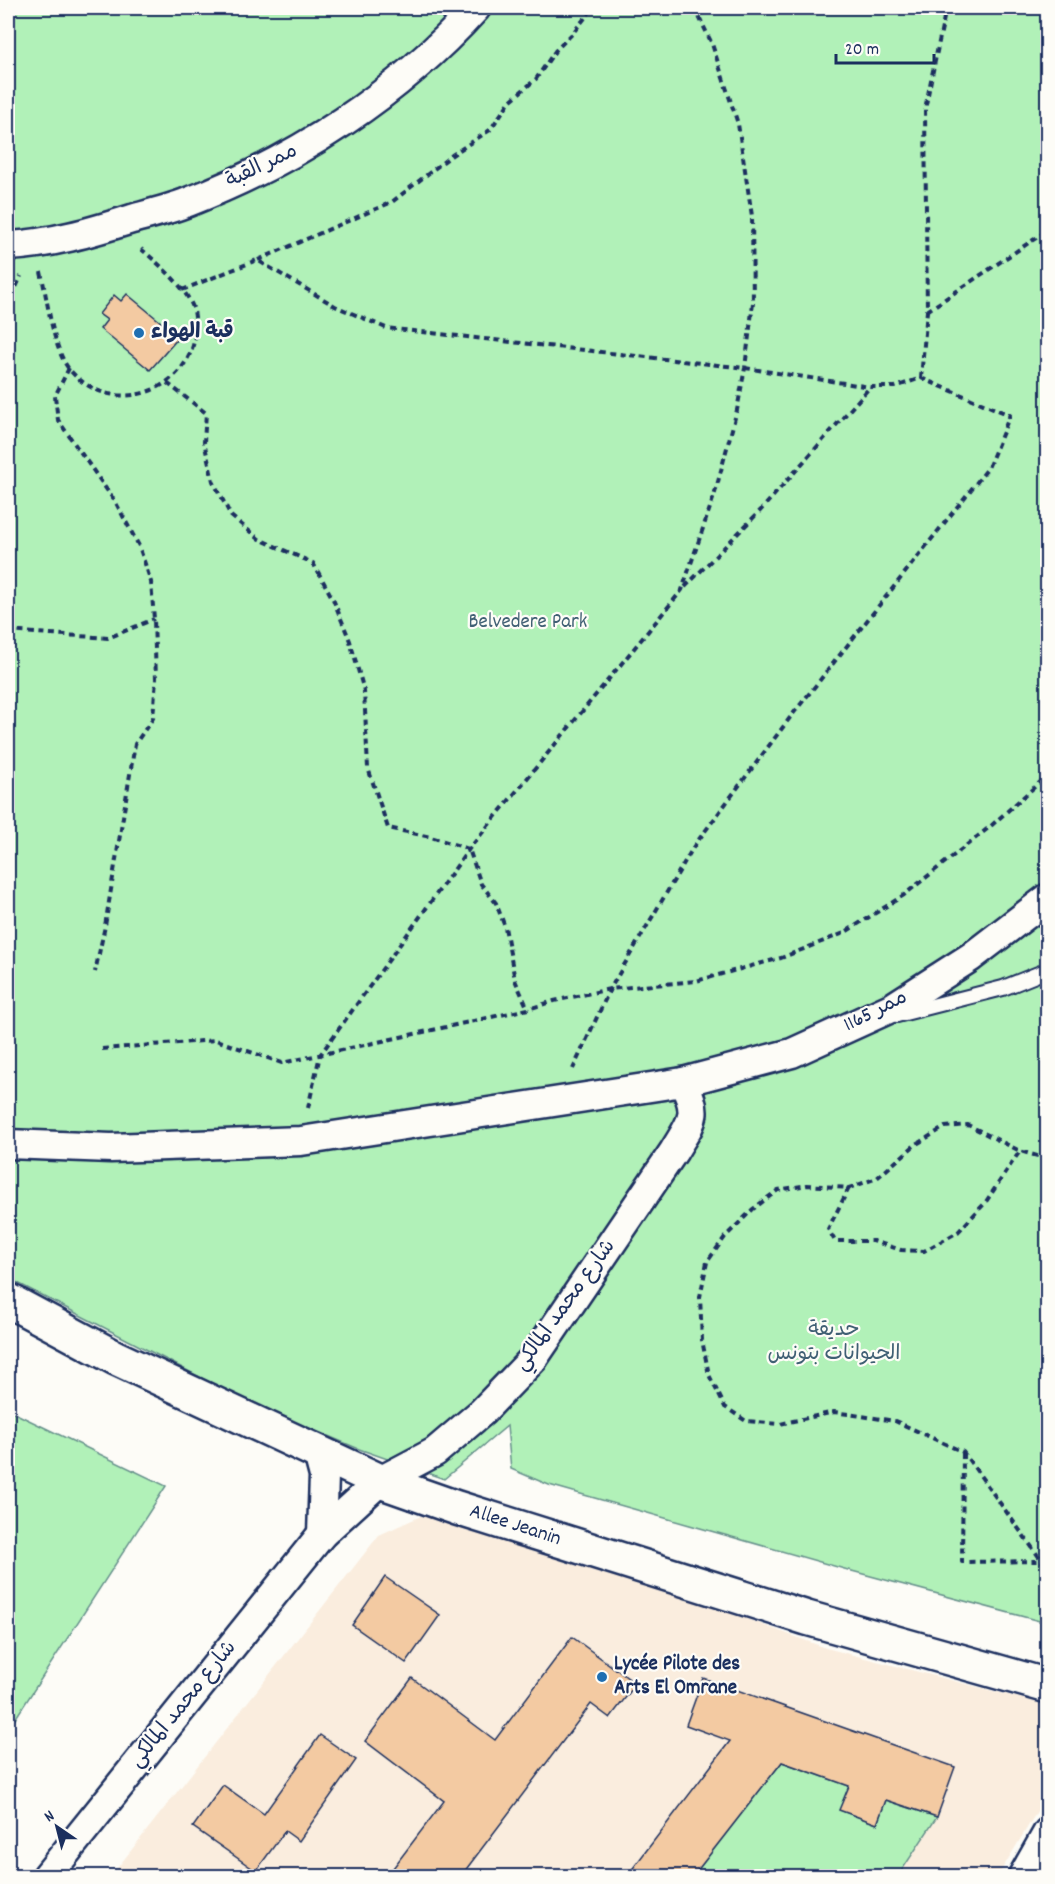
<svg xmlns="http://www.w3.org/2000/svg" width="1055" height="1884" viewBox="0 0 1055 1884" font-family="Dekko,'Playpen Sans Arabic',sans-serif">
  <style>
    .built { fill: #faedde }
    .green { fill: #b1f1b8; stroke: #66908b; stroke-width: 1.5 }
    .building { fill: #f3caa2; stroke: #1b2f5e; stroke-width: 1.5 }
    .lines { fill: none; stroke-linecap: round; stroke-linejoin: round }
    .lane-casing { stroke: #1b2f5e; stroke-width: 18 }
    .street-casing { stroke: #1b2f5e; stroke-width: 33 }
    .secondary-casing { stroke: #1b2f5e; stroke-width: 38 }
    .path { stroke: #1b2f5e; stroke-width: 4; stroke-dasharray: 6 4.5; stroke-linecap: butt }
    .lane { stroke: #fdfcf7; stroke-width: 14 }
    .street { stroke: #fdfcf7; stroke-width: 28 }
    .secondary { stroke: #fdfcf7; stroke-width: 33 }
    .poi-dot { fill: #1f6fb2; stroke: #fdfcf7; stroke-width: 2 }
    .labels { text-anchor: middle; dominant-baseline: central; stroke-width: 4.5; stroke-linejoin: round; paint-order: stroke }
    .street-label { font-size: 21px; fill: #1b2f5e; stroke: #fdfcf7 }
    .poi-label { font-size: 21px; font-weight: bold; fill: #1b2f5e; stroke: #fdfcf7; text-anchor: start }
    .park-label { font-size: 21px; fill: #406074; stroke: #fdfcf7 }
  </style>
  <rect width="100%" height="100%" fill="#fdfcf7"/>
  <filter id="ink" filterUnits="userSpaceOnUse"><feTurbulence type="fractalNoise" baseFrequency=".0167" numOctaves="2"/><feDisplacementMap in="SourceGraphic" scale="12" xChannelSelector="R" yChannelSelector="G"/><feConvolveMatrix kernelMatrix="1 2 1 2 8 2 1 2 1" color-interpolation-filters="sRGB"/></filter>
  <g filter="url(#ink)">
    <path class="built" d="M441,1507L826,1648L1047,1705V1795L998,1876H111L379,1535Z"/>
    <g class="green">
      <path d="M8,8H1047V1623L848,1570L549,1485L511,1469L507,1426L444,1479L359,1449L254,1405L8,1278Z"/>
      <path d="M8,1410L166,1486L8,1730Z"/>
      <path d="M782,1762L849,1786L840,1810L877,1824L886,1800L937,1817L898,1876H693Z"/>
    </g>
    <g class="building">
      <path d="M127,294L179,337L150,370L100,329L107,320L99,314L114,295L121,301Z"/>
      <path d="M385,1577L440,1615L406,1663L352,1625Z"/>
      <path d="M572,1637L636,1684L610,1718L591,1704L461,1876H387L444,1801L365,1741L412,1678L495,1740Z"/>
      <path d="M703,1678L955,1767L937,1817L886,1800L877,1824L839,1810L849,1786L782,1762L693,1876H627L730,1741L686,1725Z"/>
      <path d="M320,1735L356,1760L299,1841L285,1831L256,1871L193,1827L223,1785L264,1814Z"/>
    </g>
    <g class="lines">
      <g class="lane-casing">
        <path id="lane" d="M897,1015L1003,988L1048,970"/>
      </g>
      <g class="street-casing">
        <g id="street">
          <path d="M8,246C50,244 91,232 132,219C150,214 170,209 188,202C297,160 398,94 476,8"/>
          <path d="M8,1144L111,1148L301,1141L683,1082L792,1053L893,1007L971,957L1048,898"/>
          <path d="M318,1453L324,1476L322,1534"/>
          <path d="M47,1876L322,1534L380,1481L435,1452L482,1412L533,1359L674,1151C691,1122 701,1116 683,1082"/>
          <path d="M1023,1876L1048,1832"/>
        </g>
      </g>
      <g class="secondary-casing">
        <path id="secondary" d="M8,1300L116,1358L380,1481L457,1508L807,1618L1048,1686"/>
      </g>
      <g class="path">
        <path d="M258,260L392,202L452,155L490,130L510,101L536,79L555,51L572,34L593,8"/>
        <path d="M41,272C47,298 53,349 69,369C116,426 209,384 194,311C189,290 157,262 141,249"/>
        <path d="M182,290L257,260L335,306L386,328L745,368L870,387H895L921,378L1010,415L988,468L789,719L694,846L610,989L573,1069"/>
        <path d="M8,306L21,276"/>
        <path d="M927,311L1048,230"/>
        <path d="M69,368L55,396L58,420L116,503L139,546L151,582L154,619L156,679L153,718L135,744L105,926L95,972"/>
        <path d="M921,378L927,311L925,109L946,8"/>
        <path d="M167,383L206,413L204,442L213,481L231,516L259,539L313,563L333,599L350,641L364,691L368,768L388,828L431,837L469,849L481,884L496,903L505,927L515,980L528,1009"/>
        <path d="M685,587L760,511L870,387"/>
        <path d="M8,631L108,638L154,619"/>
        <path d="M102,1049L216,1040L282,1063L528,1009L554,1001L610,989L696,981L781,958L844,933L904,895L992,825L1048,775"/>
        <path d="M308,1108L320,1055L469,849L682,590L715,493L737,410L745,368L753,303L752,216L738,124L712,44L695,8"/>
        <path d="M1048,1159L1020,1151L968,1125L945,1127L915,1145L877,1178L849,1188L807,1185L778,1190L753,1209L725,1237L707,1262L700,1297L702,1340L709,1375L725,1407L746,1421L780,1424L834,1412L895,1421L963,1452L1042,1561L1048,1563"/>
        <path d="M849,1188L828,1229L835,1241H873L901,1250L924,1251L958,1232L985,1203L1020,1151"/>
        <path d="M963,1453L962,1562L1041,1561"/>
      </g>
      <use href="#lane" class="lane"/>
      <use href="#street" class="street"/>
      <use href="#secondary" class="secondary"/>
    </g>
  </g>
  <g class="poi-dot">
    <circle cx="139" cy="333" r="6"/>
    <circle cx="602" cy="1677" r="6"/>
  </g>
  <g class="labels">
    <g class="street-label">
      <text transform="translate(262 167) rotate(-26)">ممر القبة</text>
      <text transform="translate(876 1012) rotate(-27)">ممر 1165</text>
      <text transform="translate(566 1306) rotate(-54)">شارع محمد المالكي</text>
      <text transform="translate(515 1526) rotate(18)">Allee Jeanin</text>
      <text transform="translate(184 1705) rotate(-51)">شارع محمد المالكي</text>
    </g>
    <g class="poi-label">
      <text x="151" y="333">قبة الهواء</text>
      <text x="614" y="1665">Lycée Pilote des<tspan x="614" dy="24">Arts El Omrane</tspan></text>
    </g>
    <g class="park-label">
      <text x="528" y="623">Belvedere Park</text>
      <text x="834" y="1331">حديقة<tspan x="834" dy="24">الحيوانات بتونس</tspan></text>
    </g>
  </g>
  <rect width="1055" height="1884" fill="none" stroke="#fdfcf7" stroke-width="30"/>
  <rect x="15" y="15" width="1025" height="1854" fill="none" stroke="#1b2f5e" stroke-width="2" filter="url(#ink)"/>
  <g transform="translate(57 1827) rotate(325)" stroke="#fdfcf7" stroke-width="4.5" paint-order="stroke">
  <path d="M0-4.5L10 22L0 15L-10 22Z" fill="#1b2f5e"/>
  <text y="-9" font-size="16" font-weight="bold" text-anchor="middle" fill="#1b2f5e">N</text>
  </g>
  <path d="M836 54v9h98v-9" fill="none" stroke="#1b2f5e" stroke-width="3"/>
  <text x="845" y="54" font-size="18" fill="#1b2f5e" stroke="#fdfcf7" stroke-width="4.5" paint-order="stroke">20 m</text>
</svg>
